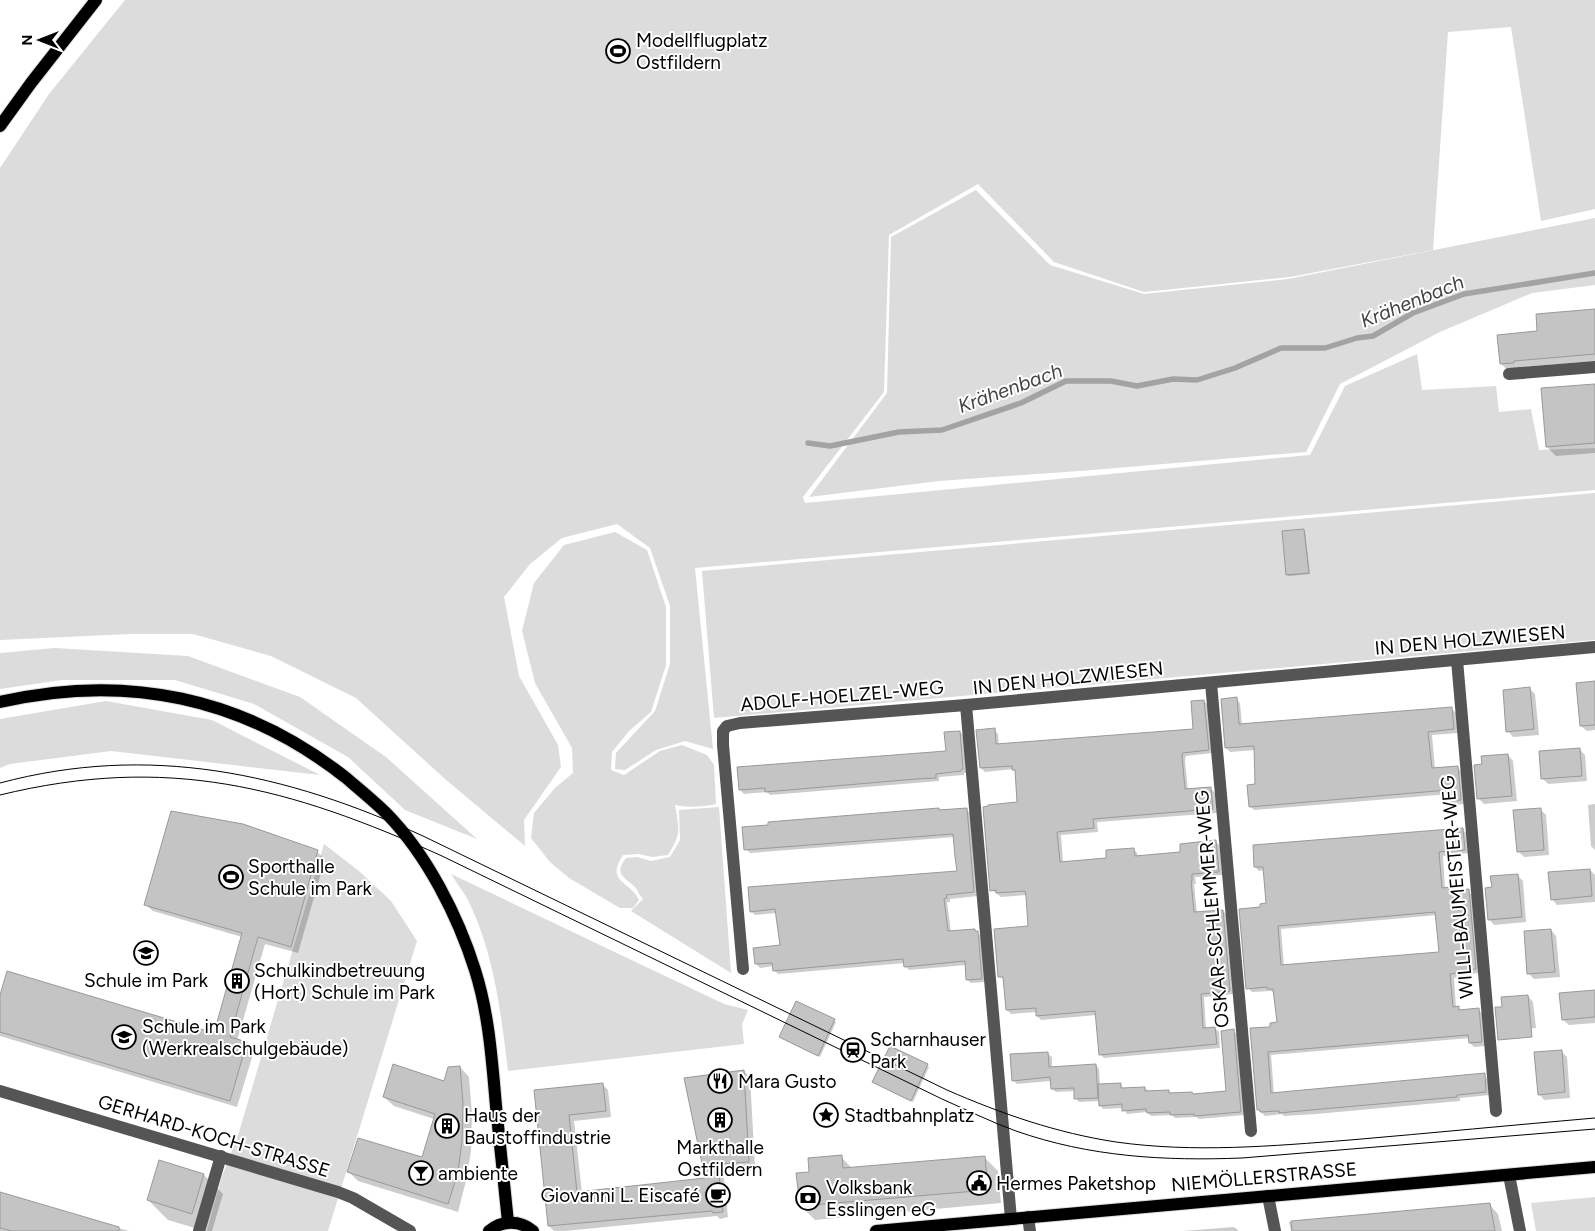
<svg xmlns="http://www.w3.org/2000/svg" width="1595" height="1231" viewBox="0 0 1595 1231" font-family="Figtree,sans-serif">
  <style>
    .green { fill: #dcdcdc }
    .shadow { fill: #0003; fill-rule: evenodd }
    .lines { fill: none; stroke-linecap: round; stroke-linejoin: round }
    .stream { stroke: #a3a3a3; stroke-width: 5.5 }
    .building { fill: #c4c4c4; stroke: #999; fill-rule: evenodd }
    .major-casing { stroke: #dbdbdb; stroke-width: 14 }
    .minor { stroke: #555; stroke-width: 12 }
    .major { stroke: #000; stroke-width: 12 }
    .tram { stroke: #000; stroke-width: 1 }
    .labels { text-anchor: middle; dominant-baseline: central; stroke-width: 4; stroke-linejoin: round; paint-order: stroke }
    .poi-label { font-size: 19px; fill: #000; stroke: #fff; text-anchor: start }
    .street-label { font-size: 19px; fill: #000; stroke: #fff }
    .water-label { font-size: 20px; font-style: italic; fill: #444; stroke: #fff }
  </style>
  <rect width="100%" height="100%" fill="#fff"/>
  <g class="green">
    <path d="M125,0H1595V209L1541,221L1511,27L1448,32L1433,250L1290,277L1144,292L1054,262L978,184L889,235L884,392L803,497L805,503L1310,455L1345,386L1417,354L1422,390L1496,386L1499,412L1531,409L1539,450L1595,448V490L695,568L713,749L685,741L656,750L625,770L615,769L616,753L655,711L670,664V606L650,548L617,524L562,538L530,564L504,597L519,676L558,745L561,767L524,820L525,846L445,779L356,698L271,656L193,634H131L0,640V168L49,94Z"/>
    <path d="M976,190L1050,265L1144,294L1288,279L1595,218V285L1532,293L1440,332L1340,384L1306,452L1093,470L939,481L809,497L887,393L891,237Z"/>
    <path d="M1595,493V640L714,718L702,571Z"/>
    <path d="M615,532L647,550L666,607V665L651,712L629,731L612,752L611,770L624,775L660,751L682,745L707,755L714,765L716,804C702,807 689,808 675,805C679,830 682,832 668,855L652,857L639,854L623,855C605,883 630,880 639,900L633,908H620L569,878L550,862L531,838L534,813L555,788L573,773L572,748L535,683L522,631L534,583L564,545Z"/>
    <path d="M55,648L188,656L300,697L386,757L477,839L405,810L348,757L254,704L175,680H62L0,689V653Z"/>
    <path d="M106,701L212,720L320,775L111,751L10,764L0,768V719Z"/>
    <path d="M719,807L731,973L631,911L643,899C640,896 638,892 636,888C625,877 613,874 626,858L637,857L651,861L670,857L680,840L679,810Z"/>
    <path d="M324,844L359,871L391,901L417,941L328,1231H207L221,1179L239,1132Z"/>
    <path d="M451,874L724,1004L748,1010L742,1024L744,1044L508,1071C501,1013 494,953 468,900C463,891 456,882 451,874Z"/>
    <path d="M1595,1197V1231H1536L1531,1203Z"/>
  </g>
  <g class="shadow">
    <path d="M1595,310V361L1520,367V369L1508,370L1501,364L1538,332Z"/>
    <path d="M1595,385V453L1556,456L1547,447Z"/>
    <path d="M1303,530L1305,532L1310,574L1289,576L1287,574Z"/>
    <path d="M1595,682V730L1587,731L1581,726Z"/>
    <path d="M1530,689L1535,694L1539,735L1513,737L1508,731Z"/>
    <path d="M1236,699L1240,703L1242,725L1452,709L1456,713L1458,733L1432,735L1435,769L1458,768L1462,772L1464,804L1454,805L1450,801V794L1254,810L1250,806L1257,785L1255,750L1230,752L1226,748Z"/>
    <path d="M1204,701L1208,705L1212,753L1186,756L1185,761L1188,790L1211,789L1215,793L1217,813L1097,822L1098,832L1061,835L1063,863L1108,859L1133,849L1137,853L1138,857L1182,853L1216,842L1220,846L1222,875L1195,877L1196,884H1194L1197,913L1223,911L1227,915L1234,994L1204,997L1206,1029L1215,1028L1219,1032L1220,1048L1104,1058L1100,1054L1097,1015L1041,1020L1037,1016V1012L1011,1014L1007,1010L1005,980L999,976L1030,927L1027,895L1001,897L992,890L1019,803L1016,773L1013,769L985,772L981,768L994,730L998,734L999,745L1195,730Z"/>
    <path d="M960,732L964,736L967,773H964V775L939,777V781L770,795L767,792L744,794L740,790L738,768L947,752Z"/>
    <path d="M1579,749L1585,755L1587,781L1548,784L1542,778Z"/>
    <path d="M1508,755L1513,761L1517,801L1484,804L1478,798L1483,766Z"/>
    <path d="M1595,804V850L1591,846L1588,805Z"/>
    <path d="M938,809L941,811L966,809L970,813L978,896L950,899V902H947L951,932L974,930L981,936L985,982L971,983L968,980L966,965L909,970L905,966V963L778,974L774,970L773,966L760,968L756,964L781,946L777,913L755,915L751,911L958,873L955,837L750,853L746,849Z"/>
    <path d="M1540,809L1546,815L1549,855L1524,857L1519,852L1515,812Z"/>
    <path d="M1463,830L1467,834L1469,853L1443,856L1445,889L1449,888L1452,892L1468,891L1472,895L1479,973L1460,975V977L1454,978L1456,1008H1459L1462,1011L1478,1010L1483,1014L1485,1046L1474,1047L1470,1043V1038L1271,1055L1274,1094L1484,1075L1488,1079L1490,1095L1460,1098V1101L1316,1114L1284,1116L1282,1114L1265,1116L1258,1109L1271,1028L1278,1023L1275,993L1271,991L1252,992L1248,988L1261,908L1267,904L1265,870L1259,871L1255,867ZM1437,915L1440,953L1284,966L1281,929Z"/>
    <path d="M317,852L325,859L298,953L265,944L237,1041L247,1044L254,1051L237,1107L0,1036V994L214,1034L242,937L153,911L145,904Z"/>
    <path d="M1590,870L1595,875V902L1557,905L1552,899Z"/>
    <path d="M1517,875L1523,881L1526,922L1494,925L1489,919L1493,888Z"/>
    <path d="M1551,930L1556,936L1560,977L1534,979L1529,974Z"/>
    <path d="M1595,991V1023L1569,1025L1563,1020Z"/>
    <path d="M1528,996L1533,1002L1536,1028L1504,1031L1503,1008Z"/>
    <path d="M797,1002L836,1022L820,1057L783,1039Z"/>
    <path d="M1233,1031L1237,1034L1244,1115L1199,1119L1196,1117L1175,1118L1172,1115L1151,1116L1147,1112L1127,1114L1124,1108L1103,1109L1100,1105V1101L1079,1102L1076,1099L1075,1091L1056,1092L1052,1089L1051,1081L1017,1084L1013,1080L1048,1054L1052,1057V1068L1096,1065L1099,1069L1100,1085L1120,1084L1124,1089L1145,1088L1149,1092L1168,1091L1171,1094L1194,1095L1228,1093Z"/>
    <path d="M1561,1051L1567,1057L1570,1098L1544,1100L1539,1094Z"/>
    <path d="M927,1065L929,1067L913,1102L873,1082Z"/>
    <path d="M460,1067L469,1077L472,1114L471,1151L466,1181L458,1212L358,1181L349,1172L423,1159L434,1119L394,1106L384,1097L445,1083Z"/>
    <path d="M744,1071L750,1077L755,1167L723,1170L728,1217L720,1219L717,1216L565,1231H554L549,1226L535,1091L602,1084L608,1090L611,1117L574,1121L582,1193L707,1179Z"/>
    <path d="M841,1157L853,1169L984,1157L998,1171L1001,1203L815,1220L801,1206L810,1173Z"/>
    <path d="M204,1175L223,1194L212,1231H205L168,1220L148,1200Z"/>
    <path d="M0,1193L129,1231H0Z"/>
    <path d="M1489,1204L1498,1214L1502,1231H1291L1289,1222Z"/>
    <path d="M1234,1227L1239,1231H1183Z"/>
  </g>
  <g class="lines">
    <path class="stream" d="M808,443L830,446L899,432L942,430L1021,403L1066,381H1111L1137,386L1173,379L1197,380L1235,368L1281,348H1325L1357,338L1373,336L1413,313L1464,294L1595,273"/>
  </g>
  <g class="building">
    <path d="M1595,309V354L1514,361V363L1500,364L1497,335L1537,331L1536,314Z"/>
    <path d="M1595,384V443L1546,447L1541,388Z"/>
    <path d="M1304,529L1309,573L1286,575L1282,531Z"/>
    <path d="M1595,681V725L1580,726L1576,683Z"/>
    <path d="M1530,687L1534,729L1506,732L1503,690Z"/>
    <path d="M1237,697L1239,724L1452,707L1454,729L1428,732L1432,768L1458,766L1461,800L1449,801L1448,790L1249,807L1247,785L1255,784L1254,746L1225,748L1221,699Z"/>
    <path d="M1204,700L1209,750L1183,753L1182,756L1185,789L1211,787L1213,809L1093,819L1094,828L1057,832L1060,862L1106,858V850L1134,848L1135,856L1180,852V844L1216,840L1219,872L1192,874V881H1191L1194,912L1223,910L1230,991L1201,994L1203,1028L1215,1027L1217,1044L1099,1055L1095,1011L1036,1016V1008L1006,1010L1003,977H998L994,929L1028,926L1026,896L1025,891L996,893V890L990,891L983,807L988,806V805L1017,802L1015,770H1012V766L980,768L976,730L995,728L996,744L1193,729L1191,701Z"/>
    <path d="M960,731L963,769L961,770V771L936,774V778L916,779L765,792V788L739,790L737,767L946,751L944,732Z"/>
    <path d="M1580,748L1582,776L1541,779L1539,751Z"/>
    <path d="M1508,754L1512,796L1477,799L1474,765L1482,764L1481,756Z"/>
    <path d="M939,808V810L967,808L974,892L946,895L947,898L944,899L948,931L975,929V931H978L982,979L966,980L965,961L904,967L903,959L773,971L772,963L755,964L753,948L780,945L775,909L750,912L748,887L957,871L955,857L953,834L744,850L742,827L768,825V822Z"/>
    <path d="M1541,808L1544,850L1517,852L1513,810Z"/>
    <path d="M171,811L243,824L318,850L291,947L258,937L230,1037L247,1042L230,1101L0,1032V995L7,971L214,1033L242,933L144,905Z"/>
    <path d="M1463,828L1465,850L1439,852L1442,888L1449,887V891L1469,889L1476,969L1456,971L1457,973L1450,974L1453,1007L1459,1006V1010L1479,1008L1482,1042L1469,1043L1468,1035L1268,1052L1271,1093L1485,1073L1486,1092L1457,1095V1097L1311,1110L1279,1113V1111L1260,1112V1110H1257L1250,1028L1270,1027V1023L1277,1022L1273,989H1267V987L1246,989L1239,909L1260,907V904L1266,903L1263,867H1254L1253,845ZM1435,912L1439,952L1281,965L1278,926Z"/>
    <path d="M1590,869L1592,896L1551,900L1548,872Z"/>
    <path d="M1518,874L1522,917L1488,920L1485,888L1492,887L1490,876Z"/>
    <path d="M1551,929L1555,972L1527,974L1524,931Z"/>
    <path d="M1595,990V1017L1562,1020L1559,993Z"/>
    <path d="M1528,995L1532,1037L1498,1040L1495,1007H1502L1501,997Z"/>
    <path d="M796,1001L835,1019L818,1056L779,1037Z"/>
    <path d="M1234,1029L1241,1112L1194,1116V1114L1170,1115V1112L1147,1113L1146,1109L1122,1111V1104L1099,1106L1098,1084L1121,1083V1088L1145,1087V1091L1169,1090V1093L1192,1092L1193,1094L1226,1091L1221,1031Z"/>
    <path d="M890,1046L928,1064L911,1101L872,1082Z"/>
    <path d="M1562,1050L1565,1092L1538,1095L1534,1052Z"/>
    <path d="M1048,1052L1049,1067L1096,1064L1098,1098L1074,1099V1088L1051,1089L1050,1077L1012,1081L1010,1054Z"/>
    <path d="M393,1064L444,1081L448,1067L460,1066L463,1103L462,1141L458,1172L448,1204L347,1172L358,1138L422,1157L435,1114L383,1097Z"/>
    <path d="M744,1070L749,1162L718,1164L723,1212L713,1213L712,1211L548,1226L534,1090L603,1083L606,1111L569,1115L577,1192L705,1178L684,1078Z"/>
    <path d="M842,1155L843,1168L985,1156L988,1190L800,1206L796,1173L809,1172L808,1158Z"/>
    <path d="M159,1160L204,1174L192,1214L147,1200Z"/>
    <path d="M0,1192L119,1227V1231H11L0,1228Z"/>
    <path d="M1490,1203L1495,1231H1292L1291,1221Z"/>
  </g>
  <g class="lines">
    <g class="major-casing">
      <g id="major">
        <path d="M0,126L31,83L96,0"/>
        <path d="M0,702C126,673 243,697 345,777C359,789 374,801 387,814C427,855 458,916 475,970C489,1014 492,1061 496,1106C500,1145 504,1184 508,1222"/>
        <path d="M489,1231C502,1220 520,1220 533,1231"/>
        <path d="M876,1231L1595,1167"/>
      </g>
    </g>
    <g class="minor">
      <path d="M1509,374L1595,367"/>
      <path d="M1457,660L1496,1111"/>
      <path d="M1211,683L1251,1131"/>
      <path d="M966,705L1011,1219"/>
      <path d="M743,969L723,745V731L727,726L740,723L966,705L1595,647"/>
      <path d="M0,1091L338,1192L353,1198L410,1231"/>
      <path d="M1509,1175L1520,1231"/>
      <path d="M1268,1196L1275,1231"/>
      <path d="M1028,1217L1030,1231"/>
      <path d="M199,1231L221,1156"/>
    </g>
    <use href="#major" class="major"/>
    <g class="tram">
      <path d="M0,783C149,743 286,773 423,836L947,1090C1002,1114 1057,1133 1116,1142C1194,1153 1273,1146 1350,1140C1432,1133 1513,1125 1595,1118"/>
      <path d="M0,795C168,754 289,787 442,856L942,1099C967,1110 991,1122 1016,1131C1090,1157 1165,1161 1242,1158L1595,1129"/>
    </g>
  </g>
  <defs>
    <g id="stadium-ring" transform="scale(1.25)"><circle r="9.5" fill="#fff" stroke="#000" stroke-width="1.5"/><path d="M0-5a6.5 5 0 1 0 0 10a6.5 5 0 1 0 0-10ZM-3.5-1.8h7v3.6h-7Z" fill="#000"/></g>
    <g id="school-ring" transform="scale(1.25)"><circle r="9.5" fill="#fff" stroke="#000" stroke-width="1.5"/><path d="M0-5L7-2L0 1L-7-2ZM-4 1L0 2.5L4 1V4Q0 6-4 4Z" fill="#000"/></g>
    <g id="building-ring" transform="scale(1.25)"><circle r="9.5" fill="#fff" stroke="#000" stroke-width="1.5"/><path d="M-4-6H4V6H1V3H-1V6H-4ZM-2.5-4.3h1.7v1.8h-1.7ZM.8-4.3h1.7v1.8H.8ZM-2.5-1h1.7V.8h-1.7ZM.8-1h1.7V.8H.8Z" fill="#000"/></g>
    <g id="station-ring" transform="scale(1.25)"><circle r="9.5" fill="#fff" stroke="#000" stroke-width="1.5"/><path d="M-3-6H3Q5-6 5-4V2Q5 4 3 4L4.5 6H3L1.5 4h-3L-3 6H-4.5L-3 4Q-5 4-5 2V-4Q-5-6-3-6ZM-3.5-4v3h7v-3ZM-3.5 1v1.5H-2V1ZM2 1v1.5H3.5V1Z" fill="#000"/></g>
    <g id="restaurant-ring" transform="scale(1.25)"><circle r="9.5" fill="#fff" stroke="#000" stroke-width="1.5"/><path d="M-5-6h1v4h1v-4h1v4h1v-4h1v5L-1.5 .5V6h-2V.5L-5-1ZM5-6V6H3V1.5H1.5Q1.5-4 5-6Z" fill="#000"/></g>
    <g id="sight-ring" transform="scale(1.25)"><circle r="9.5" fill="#fff" stroke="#000" stroke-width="1.5"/><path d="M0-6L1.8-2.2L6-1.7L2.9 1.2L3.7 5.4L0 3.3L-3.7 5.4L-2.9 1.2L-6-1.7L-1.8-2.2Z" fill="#000"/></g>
    <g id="bar-ring" transform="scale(1.25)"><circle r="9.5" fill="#fff" stroke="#000" stroke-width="1.5"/><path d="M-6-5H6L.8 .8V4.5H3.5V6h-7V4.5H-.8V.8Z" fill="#000"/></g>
    <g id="civic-ring" transform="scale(1.25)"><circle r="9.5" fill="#fff" stroke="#000" stroke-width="1.5"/><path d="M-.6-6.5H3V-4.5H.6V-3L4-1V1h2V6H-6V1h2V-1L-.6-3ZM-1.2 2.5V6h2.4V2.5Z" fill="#000"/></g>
    <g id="cafe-ring" transform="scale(1.25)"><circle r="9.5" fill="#fff" stroke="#000" stroke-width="1.5"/><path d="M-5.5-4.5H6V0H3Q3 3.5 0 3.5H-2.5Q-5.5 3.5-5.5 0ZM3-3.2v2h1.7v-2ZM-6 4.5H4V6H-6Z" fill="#000"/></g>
    <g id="bank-ring" transform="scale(1.25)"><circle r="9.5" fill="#fff" stroke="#000" stroke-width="1.5"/><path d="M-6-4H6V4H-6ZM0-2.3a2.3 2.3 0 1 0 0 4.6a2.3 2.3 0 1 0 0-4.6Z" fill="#000"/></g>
  </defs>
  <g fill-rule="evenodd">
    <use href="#stadium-ring" x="618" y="51"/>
    <use href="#stadium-ring" x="231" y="877"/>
    <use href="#school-ring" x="146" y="953"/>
    <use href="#building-ring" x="237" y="981"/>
    <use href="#school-ring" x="124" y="1037"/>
    <use href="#station-ring" x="853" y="1050"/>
    <use href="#restaurant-ring" x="720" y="1081"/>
    <use href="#sight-ring" x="826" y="1115"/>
    <use href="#building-ring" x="720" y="1120"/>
    <use href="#building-ring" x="447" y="1126"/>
    <use href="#bar-ring" x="421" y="1173"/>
    <use href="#civic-ring" x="979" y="1183"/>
    <use href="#cafe-ring" x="718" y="1195"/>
    <use href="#bank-ring" x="808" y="1198"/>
  </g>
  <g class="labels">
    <g class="poi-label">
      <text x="636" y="40">Modellflugplatz<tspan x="636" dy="22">Ostfildern</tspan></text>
      <text x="248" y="866">Sporthalle<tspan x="248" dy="22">Schule im Park</tspan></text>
      <text x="254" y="970">Schulkindbetreuung<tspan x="254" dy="22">(Hort) Schule im Park</tspan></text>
      <text x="146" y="980" text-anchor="middle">Schule im Park</text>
      <text x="142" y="1026">Schule im Park<tspan x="142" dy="22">(Werkrealschulgebäude)</tspan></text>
      <text x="870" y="1039">Scharnhauser<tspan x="870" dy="22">Park</tspan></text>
      <text x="738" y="1081">Mara Gusto</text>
      <text x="464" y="1115">Haus der<tspan x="464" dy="22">Baustoffindustrie</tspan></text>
      <text x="844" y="1115">Stadtbahnplatz</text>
      <text x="720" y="1147" text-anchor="middle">Markthalle<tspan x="720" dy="22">Ostfildern</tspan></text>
      <text x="438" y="1173">ambiente</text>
      <text x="996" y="1183">Hermes Paketshop</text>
      <text x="826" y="1187">Volksbank<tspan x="826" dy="22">Esslingen eG</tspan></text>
      <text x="700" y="1195" text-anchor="end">Giovanni L. Eiscafé</text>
    </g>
    <g class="street-label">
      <text transform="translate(1470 640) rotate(-5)">IN DEN HOLZWIESEN</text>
      <text transform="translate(1068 678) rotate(-6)">IN DEN HOLZWIESEN</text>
      <text transform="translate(842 696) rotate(-5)">ADOLF-HOELZEL-WEG</text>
      <text transform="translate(1457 887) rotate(-95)">WILLI-BAUMEISTER-WEG</text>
      <text transform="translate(1212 909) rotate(-95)">OSKAR-SCHLEMMER-WEG</text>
      <text transform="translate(214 1136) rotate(17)">GERHARD-KOCH-STRASSE</text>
      <text transform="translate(1264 1177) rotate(-5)">NIEMÖLLERSTRASSE</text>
    </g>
    <g class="water-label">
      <text transform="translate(1412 301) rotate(-22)">Krähenbach</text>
      <text transform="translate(1010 388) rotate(-20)">Krähenbach</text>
    </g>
  </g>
  <g transform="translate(40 40) rotate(270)" stroke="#ffffff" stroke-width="4" paint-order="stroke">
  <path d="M0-4L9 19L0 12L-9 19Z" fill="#000000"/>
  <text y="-8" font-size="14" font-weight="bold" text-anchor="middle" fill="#000000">N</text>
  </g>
</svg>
